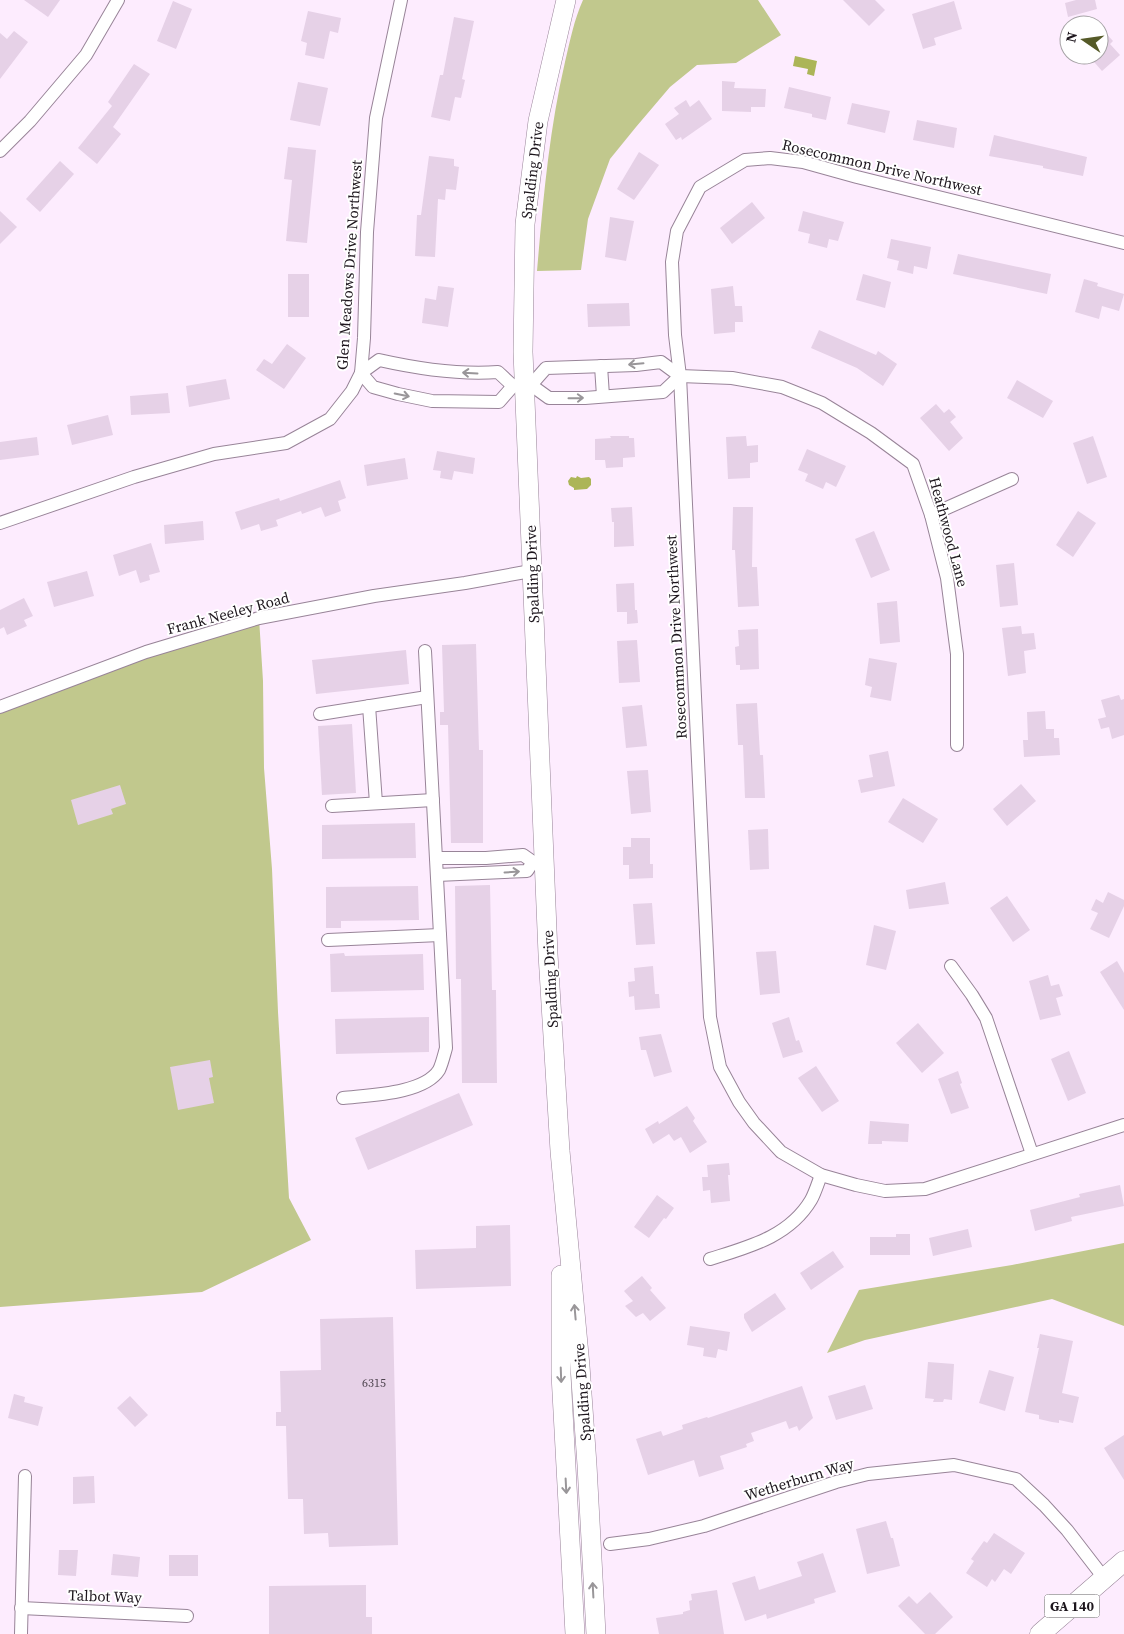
<svg xmlns="http://www.w3.org/2000/svg" width="1124" height="1634" viewBox="0 0 1124 1634" font-family="'Source Serif 4',serif">
  <style>
    .green { fill: #c1c88d }
    .water { fill: #acb557 }
    .building { fill: #e6d1e7 }
    .lines { fill: none; stroke-linecap: round; stroke-linejoin: round }
    .street-casing { stroke: #988498; stroke-width: 14 }
    .secondary-casing { stroke: #988498; stroke-width: 20 }
    .primary-casing { stroke: #988498; stroke-width: 21 }
    .street { stroke: #fff; stroke-width: 12 }
    .secondary { stroke: #fff; stroke-width: 19 }
    .primary { stroke: #fff; stroke-width: 20 }
    .oneway { stroke: #999699 }
    .labels { text-anchor: middle; dominant-baseline: central; stroke-width: 4; stroke-linejoin: round; paint-order: stroke }
    .number-label { font-size: 12px; fill: #4f4550 }
    .shield { fill: #fff; stroke: #615c61; stroke-width: 1 }
    .shield-label { font-size: 14px; font-weight: bold; fill: #1d161d }
    .street-label { font-size: 15px; fill: #1d161d; stroke: #fff }
  </style>
  <rect width="100%" height="100%" fill="#fdecfe"/>
  <g class="green">
    <path d="M583,0H758L781,35L736,63L697,65L670,87L636,127L610,159L588,219L581,270L537,271C543,201 549,131 565,62C570,41 574,20 583,0Z"/>
    <path d="M259,618L263,681L264,768L272,869L278,1012L289,1198L311,1240L202,1292L0,1307V707Z"/>
    <path d="M1124,1243V1326L1052,1299L865,1340L827,1353L859,1290L1012,1265Z"/>
  </g>
  <g class="water">
    <path d="M795,56L817,61L814,76L807,74L808,69L793,66Z"/>
    <path d="M577,476L581,478L589,477L591,479V485L587,489L574,490V488L569,485L568,481L571,477L576,478Z"/>
  </g>
  <g class="building">
    <path d="M24,0H60L48,17Z"/>
    <path d="M843,0H875L885,10L869,26Z"/>
    <path d="M1076,0H1095L1097,9L1068,17L1065,3Z"/>
    <path d="M173,1L192,9L176,49L157,41Z"/>
    <path d="M954,1L962,29L934,38L936,45L923,49L912,14Z"/>
    <path d="M308,11L341,18L338,33L330,31L324,59L305,55L307,43L301,41Z"/>
    <path d="M454,17L474,21L462,79L465,80L461,98L455,97L450,121L431,117L440,75H443Z"/>
    <path d="M1099,26L1113,41L1110,44L1120,55L1102,71L1088,55H1099Z"/>
    <path d="M14,31L28,42L0,79V33L7,39Z"/>
    <path d="M134,64L150,74L113,127L121,134L97,164L78,148L112,106L108,102Z"/>
    <path d="M722,81L735,82L734,88L766,89L765,107H751V112L722,111Z"/>
    <path d="M298,82L328,88L320,126L290,120Z"/>
    <path d="M789,87L831,97L826,120L812,117V114L784,108Z"/>
    <path d="M686,100L690,107L699,100L712,119L682,140L681,137L676,140L665,124L679,114L674,108Z"/>
    <path d="M852,103L890,111L885,133L847,124Z"/>
    <path d="M917,120L957,128L954,148L913,140Z"/>
    <path d="M994,135L1087,157L1083,176L1043,168V166L989,156Z"/>
    <path d="M288,147L316,150L307,243L286,241L292,180L284,179Z"/>
    <path d="M639,152L659,165L634,200L617,189Z"/>
    <path d="M429,156L454,159V166L459,167L456,190L446,189L445,200L438,199L435,257L415,256L417,215H421Z"/>
    <path d="M60,161L74,174L40,212L26,199Z"/>
    <path d="M752,202L765,218L732,244L720,228Z"/>
    <path d="M0,211L17,227L0,244Z"/>
    <path d="M803,211L844,222L838,241L829,239L827,248L808,243L810,234L798,231Z"/>
    <path d="M610,217L634,221L626,261L605,257Z"/>
    <path d="M891,239L931,247L927,269L914,266L913,274L897,270L899,261L887,258Z"/>
    <path d="M958,254L1051,274L1047,294L953,274Z"/>
    <rect x="288" y="274" width="21" height="43"/>
    <path d="M863,274L891,282L885,308L856,300Z"/>
    <path d="M1084,279L1098,283L1097,286L1124,294L1119,311L1102,306L1099,319L1075,312Z"/>
    <path d="M438,286L454,288L448,327L422,323L425,298L436,300Z"/>
    <path d="M733,286L735,306H742L743,322H735V332L714,334L711,289Z"/>
    <path d="M629,303L630,326L588,327L587,304Z"/>
    <path d="M819,330L876,355L878,351L897,364L883,386L857,368L811,348Z"/>
    <path d="M287,344L306,358L284,389L256,370L264,359L272,364Z"/>
    <path d="M226,379L230,399L189,407L186,386Z"/>
    <path d="M1017,380L1053,401L1043,418L1007,398Z"/>
    <path d="M168,393L170,413L131,415L130,396Z"/>
    <path d="M936,404L944,413L949,409L956,417L950,422L963,438L949,451L920,418Z"/>
    <path d="M108,415L113,435L72,445L67,425Z"/>
    <path d="M610,436H629V438H634L635,457L623,458V467L606,468L605,460H595V439L611,438Z"/>
    <path d="M746,436L747,446L758,445V462L750,463V478L728,479L726,437Z"/>
    <path d="M1093,436L1107,477L1087,484L1073,443Z"/>
    <path d="M37,437L39,455L0,460V442Z"/>
    <path d="M807,449L846,466L836,487L826,482L823,489L805,481L808,474L798,470Z"/>
    <path d="M437,451L475,458L473,474L454,471L452,480L440,478L441,471L433,470Z"/>
    <path d="M405,458L408,479L367,486L364,465Z"/>
    <path d="M340,480L346,498L338,501L341,511L325,517L321,507L302,514L301,511L276,520L278,526L261,531L259,524L241,530L235,512L279,498L280,501Z"/>
    <path d="M632,507L634,546L614,547V522H612L611,508Z"/>
    <path d="M733,507H753L752,567H757L759,606L738,607L735,550H732Z"/>
    <path d="M1078,511L1096,523L1073,557L1056,545Z"/>
    <path d="M203,521L204,540L165,544L164,525Z"/>
    <path d="M874,531L890,570L871,578L855,539Z"/>
    <path d="M151,543L160,572L149,575L150,580L140,583L136,570L119,576L113,555Z"/>
    <path d="M1014,563L1018,605L1000,607L996,565Z"/>
    <path d="M87,571L94,596L54,607L47,582Z"/>
    <path d="M634,583L635,610H637L638,623L627,624V612H617L616,584Z"/>
    <path d="M24,598L33,616L24,620L27,626L7,635L4,627L0,629V610Z"/>
    <path d="M897,601L900,642L880,644L877,603Z"/>
    <path d="M1021,626L1022,634L1034,633L1036,649L1024,651L1026,673L1008,676L1002,628Z"/>
    <path d="M758,629L759,669L740,670V665H736L735,647L739,646L738,630Z"/>
    <path d="M637,640L640,682L619,683L617,641Z"/>
    <path d="M476,644L479,750H483V843H451L448,725H440V712H444L442,645Z"/>
    <path d="M406,650L409,684L316,694L312,660Z"/>
    <path d="M869,658L897,663L891,701L870,697L872,687L865,685Z"/>
    <path d="M1119,695L1121,700L1124,699V735L1112,739L1109,727L1101,729L1098,719L1106,717L1101,700Z"/>
    <path d="M757,703L760,755H763L765,798H745L743,745H738L736,704Z"/>
    <path d="M642,705L647,746L626,748L622,707Z"/>
    <path d="M1045,711L1046,729H1054V738H1059L1060,755L1024,757L1023,740H1028L1027,712Z"/>
    <path d="M352,724L356,793L322,795L318,726Z"/>
    <path d="M888,751L895,786L861,793L858,780L873,777L869,755Z"/>
    <path d="M648,770L651,812L631,814L627,771Z"/>
    <path d="M1021,784L1036,801L1007,826L993,809Z"/>
    <path d="M120,785L126,804L111,809L113,814L78,825L71,800Z"/>
    <path d="M903,798L938,819L923,843L888,822Z"/>
    <path d="M415,823L416,858L322,859V825Z"/>
    <path d="M768,829L769,869L750,870L748,830Z"/>
    <path d="M631,838H650V864H653V878L629,879V865H623V847H631Z"/>
    <path d="M945,882L949,904L909,909L906,890Z"/>
    <path d="M490,885L492,990H496L497,1083H462L461,979H456L455,886Z"/>
    <path d="M418,886L419,920L341,921V928H326V887Z"/>
    <path d="M1108,892L1124,900V906L1109,938L1090,929L1098,913L1091,910L1096,899L1103,903Z"/>
    <path d="M1007,896L1030,930L1013,942L990,908Z"/>
    <path d="M652,903L655,944L636,945L633,904Z"/>
    <path d="M874,925L896,931L886,970L866,965Z"/>
    <path d="M776,951L780,993L760,995L756,952Z"/>
    <path d="M344,953L345,956L423,954L424,990L331,992L330,954Z"/>
    <path d="M1117,961L1124,973V1010L1100,972Z"/>
    <path d="M653,966L655,994H659L660,1008L635,1010L634,996L629,997L628,982L635,981L634,968Z"/>
    <path d="M1048,975L1051,986L1059,984L1063,996L1056,998L1061,1015L1040,1020L1029,981Z"/>
    <path d="M429,1017V1052L336,1054L335,1019Z"/>
    <path d="M789,1017L796,1041L799,1040L803,1052L783,1058L772,1023Z"/>
    <path d="M918,1023L944,1053L922,1073L896,1043Z"/>
    <path d="M661,1034L672,1072L654,1077L646,1050H641L639,1037Z"/>
    <path d="M1069,1051L1086,1093L1068,1101L1051,1059Z"/>
    <path d="M210,1060L213,1077L209,1078L214,1103L178,1110L170,1067Z"/>
    <path d="M816,1066L839,1101L822,1112L798,1078Z"/>
    <path d="M958,1071L962,1083L960,1084L969,1108L951,1114L938,1079Z"/>
    <path d="M459,1093L473,1125L368,1170L355,1138Z"/>
    <path d="M687,1106L695,1118L693,1121L707,1142L690,1153L681,1137L674,1141L669,1134L653,1144L645,1129L658,1121L659,1124Z"/>
    <path d="M870,1121L909,1124L908,1142L882,1141V1144H868Z"/>
    <path d="M729,1163L730,1175H728L730,1201L711,1203L710,1190L703,1191L702,1177H708L707,1165Z"/>
    <path d="M1120,1185L1124,1206L1071,1217L1072,1221L1035,1231L1030,1210L1080,1197L1079,1194Z"/>
    <path d="M657,1195L674,1208L666,1219L664,1218L649,1238L634,1227Z"/>
    <path d="M510,1225L511,1286L416,1289L415,1250L476,1248V1226Z"/>
    <path d="M968,1229L972,1247L933,1256L929,1238Z"/>
    <path d="M896,1234H910V1255H870V1237H896Z"/>
    <path d="M833,1251L844,1267L811,1290L800,1273Z"/>
    <path d="M642,1276L652,1288L650,1290L666,1308L650,1321L643,1313L636,1317L625,1306L633,1301L624,1291Z"/>
    <path d="M775,1293L786,1309L752,1332L744,1318V1314Z"/>
    <path d="M393,1317L398,1545L329,1547L328,1533L304,1534L303,1499H288L286,1426H276V1412H281L280,1371L321,1370L320,1319Z"/>
    <path d="M690,1326L730,1332L727,1351L718,1349L716,1358L703,1356L704,1348L687,1345Z"/>
    <path d="M1040,1334L1073,1341L1062,1393L1079,1397L1073,1423L1059,1420V1423L1052,1422L1039,1419V1415L1025,1412L1039,1348H1037Z"/>
    <path d="M928,1362L954,1364L952,1400L944,1399L943,1402H933L934,1399L925,1398Z"/>
    <path d="M989,1370L1014,1377L1005,1411L979,1403Z"/>
    <path d="M865,1385L873,1409L836,1420L828,1396Z"/>
    <path d="M802,1386L813,1418L799,1431L797,1426L789,1429L786,1421L751,1433L754,1441L746,1444L747,1447L720,1456L724,1469L699,1477L694,1460L648,1475L636,1439L661,1431L663,1436L683,1429L682,1425L707,1417L708,1418Z"/>
    <path d="M14,1394L25,1397L24,1402L43,1407L38,1426L8,1418Z"/>
    <path d="M130,1396L148,1415L135,1427L117,1408Z"/>
    <path d="M1124,1435V1480L1104,1448Z"/>
    <path d="M94,1476L95,1503L73,1504V1477Z"/>
    <path d="M886,1521L891,1538H893L900,1566L867,1574L856,1529Z"/>
    <path d="M994,1533L1025,1553L1011,1574L1004,1569L995,1582L992,1579L987,1587L966,1573L974,1561L971,1559L984,1541L987,1543Z"/>
    <path d="M59,1550H78L76,1576L58,1575Z"/>
    <path d="M823,1553L836,1592L814,1599L815,1603L767,1619L766,1614L745,1621L732,1583L755,1576L759,1590L802,1576L797,1562Z"/>
    <path d="M113,1554L140,1557L138,1577L111,1575Z"/>
    <rect x="169" y="1555" width="29" height="21"/>
    <path d="M366,1585V1617H372V1634H269V1586Z"/>
    <path d="M717,1590L724,1634H659L656,1618L683,1614V1612L690,1610L689,1601L692,1600L691,1594Z"/>
    <path d="M930,1592L953,1617L935,1634H925L898,1606L909,1596L917,1604Z"/>
  </g>
  <g class="lines">
    <g class="street-casing">
      <g id="street">
        <path d="M0,151L30,121L86,55L118,0"/>
        <path d="M1124,243L857,177L803,162L770,158L745,160L700,187L677,231L672,262L675,335L680,376L710,1017L720,1067L739,1102L754,1123L781,1152L821,1175L856,1185L885,1191L925,1189L1124,1125"/>
        <path d="M601,366L603,396"/>
        <path d="M361,373L379,360C419,369 458,375 498,372L513,386L531,385L549,398H585L663,392L680,376"/>
        <path d="M361,373L373,387L398,394L432,401L499,402L513,386"/>
        <path d="M531,385L546,368L636,365L661,362L680,376L732,378L782,387L822,403L871,433L913,464L931,515L947,578L957,654V745"/>
        <path d="M931,515L1012,479"/>
        <path d="M0,523L134,477L214,454L286,443L330,419L352,391L361,373L364,338L367,232L376,118L401,0"/>
        <path d="M369,706L376,803"/>
        <path d="M0,707L146,652L259,618L374,596L465,583L531,571"/>
        <path d="M320,714L427,697"/>
        <path d="M332,806L433,800"/>
        <path d="M436,858H486L523,855L533,862"/>
        <path d="M437,875L527,871L533,862"/>
        <path d="M328,940L440,935"/>
        <path d="M951,966L972,995L986,1018L1032,1154"/>
        <path d="M343,1098C369,1095 424,1094 439,1070C442,1064 444,1055 446,1048L425,651"/>
        <path d="M710,1259C748,1247 789,1237 811,1200C815,1193 818,1183 821,1175"/>
        <path d="M610,1544L649,1539L704,1526L836,1482L868,1474L954,1465L1016,1479L1044,1505L1067,1530L1104,1578"/>
        <path d="M21,1608L187,1616"/>
        <path d="M21,1634L25,1476"/>
      </g>
    </g>
    <g class="secondary-casing">
      <g id="secondary">
        <path d="M566,0L538,121L525,224L523,352L548,954L560,1151L580,1366L587,1465L596,1634"/>
        <path d="M561,1275V1374L575,1634"/>
      </g>
    </g>
    <g class="primary-casing">
      <path id="primary" d="M1040,1634L1124,1561"/>
    </g>
    <use href="#street" class="street"/>
    <use href="#secondary" class="secondary"/>
    <use href="#primary" class="primary"/>
  </g>
  <defs><path id="oneway-shaft" d="M-6 0H5M1.5-3L5.5 0L1.5 3" fill="none" stroke-width="1.6" stroke-linecap="round" stroke-linejoin="round" transform="scale(1.25)"/></defs>
  <g class="oneway">
    <use href="#oneway-shaft" transform="translate(636 364) rotate(175)"/>
    <use href="#oneway-shaft" transform="translate(470 373) rotate(-177)"/>
    <use href="#oneway-shaft" transform="translate(402 395) rotate(12)"/>
    <use href="#oneway-shaft" transform="translate(576 398) rotate(-1)"/>
    <use href="#oneway-shaft" transform="translate(512 872) rotate(-4)"/>
    <use href="#oneway-shaft" transform="translate(575 1312) rotate(-95)"/>
    <use href="#oneway-shaft" transform="translate(561 1375) rotate(88)"/>
    <use href="#oneway-shaft" transform="translate(566 1486) rotate(87)"/>
    <use href="#oneway-shaft" transform="translate(593 1590) rotate(-93)"/>
  </g>
  <g class="labels">
    <g class="number-label">
      <text x="374" y="1383">6315</text>
    </g>
    <rect class="shield" x="1044.5" y="1594.5" width="55" height="23" rx="4"/>
    <g class="shield-label">
      <text x="1072" y="1606">GA 140</text>
    </g>
    <g class="street-label">
      <text transform="translate(882 167) rotate(13)">Rosecommon Drive Northwest</text>
      <text transform="translate(532 170) rotate(-83)">Spalding Drive</text>
      <text transform="translate(349 265) rotate(-86)">Glen Meadows Drive Northwest</text>
      <text transform="translate(949 532) rotate(75)">Heathwood Lane</text>
      <text transform="translate(532 574) rotate(-92)">Spalding Drive</text>
      <text transform="translate(228 613) rotate(-15)">Frank Neeley Road</text>
      <text transform="translate(676 637) rotate(-93)">Rosecommon Drive Northwest</text>
      <text transform="translate(550 979) rotate(-93)">Spalding Drive</text>
      <text transform="translate(582 1392) rotate(-94)">Spalding Drive</text>
      <text transform="translate(799 1479) rotate(-17)">Wetherburn Way</text>
      <text transform="translate(105 1596) rotate(2)">Talbot Way</text>
    </g>
  </g>
  <g transform="translate(1084 40) rotate(283)"><circle r="24" fill="#ffffff" stroke="#a5a2a5"/>
  <path d="M0-4L9 19L0 12L-9 19Z" fill="#555a28"/>
  <text y="-8" font-size="14" font-weight="bold" text-anchor="middle" fill="#1d161d">N</text>
  </g>
</svg>
